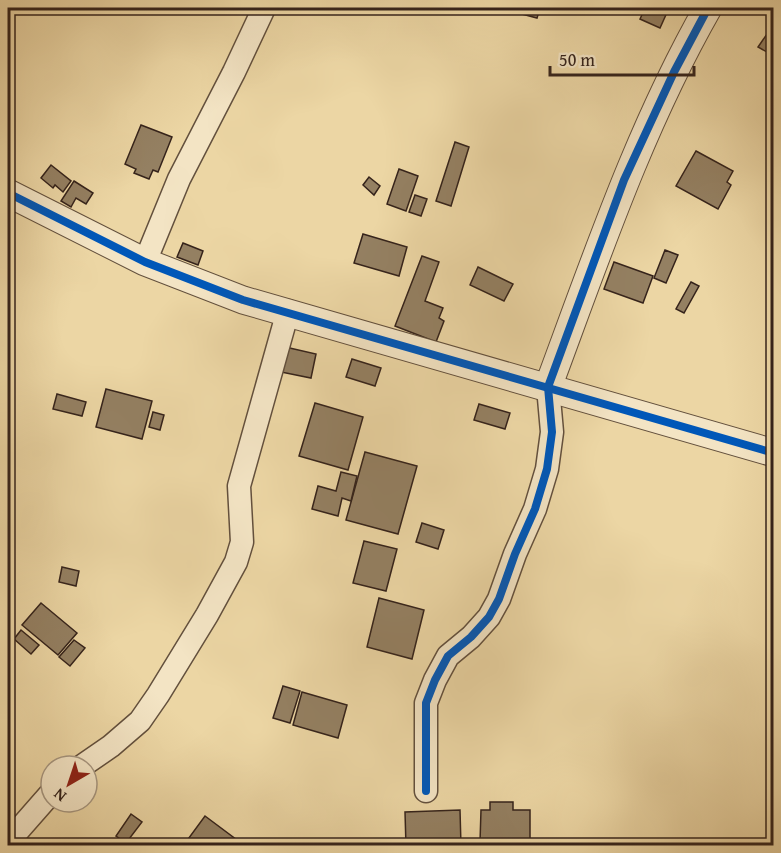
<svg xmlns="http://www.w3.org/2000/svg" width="781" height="853" viewBox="0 0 781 853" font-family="'Gentium Book Plus',serif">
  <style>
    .building { fill: #948062; stroke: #35231b; stroke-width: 1.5 }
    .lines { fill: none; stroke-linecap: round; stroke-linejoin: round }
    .minor-casing { stroke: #63503d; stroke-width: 25 }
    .tertiary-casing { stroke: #63503d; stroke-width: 29 }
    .minor { stroke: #f3e4c4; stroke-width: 22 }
    .tertiary { stroke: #f3e4c4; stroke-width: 27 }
    .cycleway-casing { stroke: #f3e4c4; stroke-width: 11 }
    .cycleway { stroke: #0057b8; stroke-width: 8 }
  </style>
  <rect width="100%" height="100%" fill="#ecd6a4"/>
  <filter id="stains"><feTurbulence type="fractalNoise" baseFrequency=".00333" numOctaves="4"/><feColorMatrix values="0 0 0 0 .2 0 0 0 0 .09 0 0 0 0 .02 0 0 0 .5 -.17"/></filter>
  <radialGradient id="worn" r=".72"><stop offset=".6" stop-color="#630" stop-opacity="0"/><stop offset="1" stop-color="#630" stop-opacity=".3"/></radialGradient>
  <g class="building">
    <path d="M520,8H540L537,18L518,13Z"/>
    <path d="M645,8H669L660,28L640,19Z"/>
    <path d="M774,24V56L758,47Z"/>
    <path d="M141,125L172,137L158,172L153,170L149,179L134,173L136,169L125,164Z"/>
    <path d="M455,142L469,147L451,206L436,201Z"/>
    <path d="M696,151L733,171L727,182L731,185L718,209L676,186Z"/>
    <path d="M51,165L71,181L63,192L55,185L53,188L41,178Z"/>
    <path d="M399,169L418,176L406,211L387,204Z"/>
    <path d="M369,177L380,186L374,195L363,185Z"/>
    <path d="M74,181L93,193L86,204L76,198L71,207L61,201Z"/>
    <path d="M415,195L427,199L421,216L409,212Z"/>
    <path d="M363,234L407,247L399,276L354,263Z"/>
    <path d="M183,243L203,251L198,265L177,257Z"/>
    <path d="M665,250L678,255L666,283L654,278Z"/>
    <path d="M422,256L439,262L425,301L443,308L439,318L444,321L436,342L395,326Z"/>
    <path d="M614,262L653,276L643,303L604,289Z"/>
    <path d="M478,267L513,284L504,301L470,285Z"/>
    <path d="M691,282L699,286L684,313L676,309Z"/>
    <path d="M281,346L316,354L311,378L276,371Z"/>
    <path d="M352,359L381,368L375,386L346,377Z"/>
    <path d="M106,389L152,401L142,439L96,427Z"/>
    <path d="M57,394L86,402L82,416L53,409Z"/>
    <path d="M315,403L363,417L348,470L299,456Z"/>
    <path d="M479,404L510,413L505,429L474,420Z"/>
    <path d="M153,412L164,415L160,430L149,427Z"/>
    <path d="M365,452L417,466L398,534L346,520Z"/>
    <path d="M341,472L357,476L351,501L342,498L338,516L312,509L318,486L336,491Z"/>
    <path d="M422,523L444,530L438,549L416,542Z"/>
    <path d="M364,541L397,549L386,591L353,583Z"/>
    <path d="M62,567L79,571L76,586L59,582Z"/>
    <path d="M379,598L424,610L412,659L367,647Z"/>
    <path d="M41,603L77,633L58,655L22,625Z"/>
    <path d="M21,630L39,645L31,654L14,639Z"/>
    <path d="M74,640L85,648L70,666L59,657Z"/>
    <path d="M283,686L300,691L290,723L273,718Z"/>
    <path d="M302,692L347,705L338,738L293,725Z"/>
    <path d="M490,802H513V810H530V843L480,842L481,810H490Z"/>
    <path d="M460,810L461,846H406L405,812Z"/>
    <path d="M131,814L142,822L126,843L116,836Z"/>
    <path d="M205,816L241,843L239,846H183Z"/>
  </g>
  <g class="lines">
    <g class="minor-casing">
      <g id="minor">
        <path d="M145,262L179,179L234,72L264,8"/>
        <path d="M82,766L111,746L140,721L158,695L207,615L236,562L242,542L239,486L288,311"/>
        <path d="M426,791V703L435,680L448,656L471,637L489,617L499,599L515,554L535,509L547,469L552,432L548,387"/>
        <path d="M8,842L51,793"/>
      </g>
    </g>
    <g class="tertiary-casing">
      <g id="tertiary">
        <path d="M8,193L145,262L243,300L774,453"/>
        <path d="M548,387C596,258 640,127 708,8"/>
      </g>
    </g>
    <use href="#minor" class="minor"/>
    <use href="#tertiary" class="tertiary"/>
    <g class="cycleway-casing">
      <g id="cycleway">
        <path d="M8,193L145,262L243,300L774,453"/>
        <path d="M426,791V703L435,680L448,656L471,637L489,617L499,599L515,554L535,509L547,469L552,432L548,387L624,180L674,72L708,8"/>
      </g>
    </g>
    <use href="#cycleway" class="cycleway"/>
  </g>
  <rect width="781" height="853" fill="none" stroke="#ecd6a4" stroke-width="30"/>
  <rect x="9" y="9" width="763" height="835" fill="none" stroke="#35231b" stroke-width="3"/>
  <rect x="15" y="15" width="751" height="823" fill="none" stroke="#35231b" stroke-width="1.5"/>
  <g transform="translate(69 784) rotate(219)"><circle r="28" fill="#f3e4c4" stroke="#a79780" stroke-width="1.5"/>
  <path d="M0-4.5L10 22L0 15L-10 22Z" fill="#8f2418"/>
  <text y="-9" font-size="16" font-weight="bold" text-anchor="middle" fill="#35231b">N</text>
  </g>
  <path d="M550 66v9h144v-9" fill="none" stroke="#35231b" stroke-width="3"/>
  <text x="559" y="66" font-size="18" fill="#35231b" stroke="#f3e4c4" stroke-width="4.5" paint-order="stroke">50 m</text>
  <rect width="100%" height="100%" filter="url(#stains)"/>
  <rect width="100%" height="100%" fill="url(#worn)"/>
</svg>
